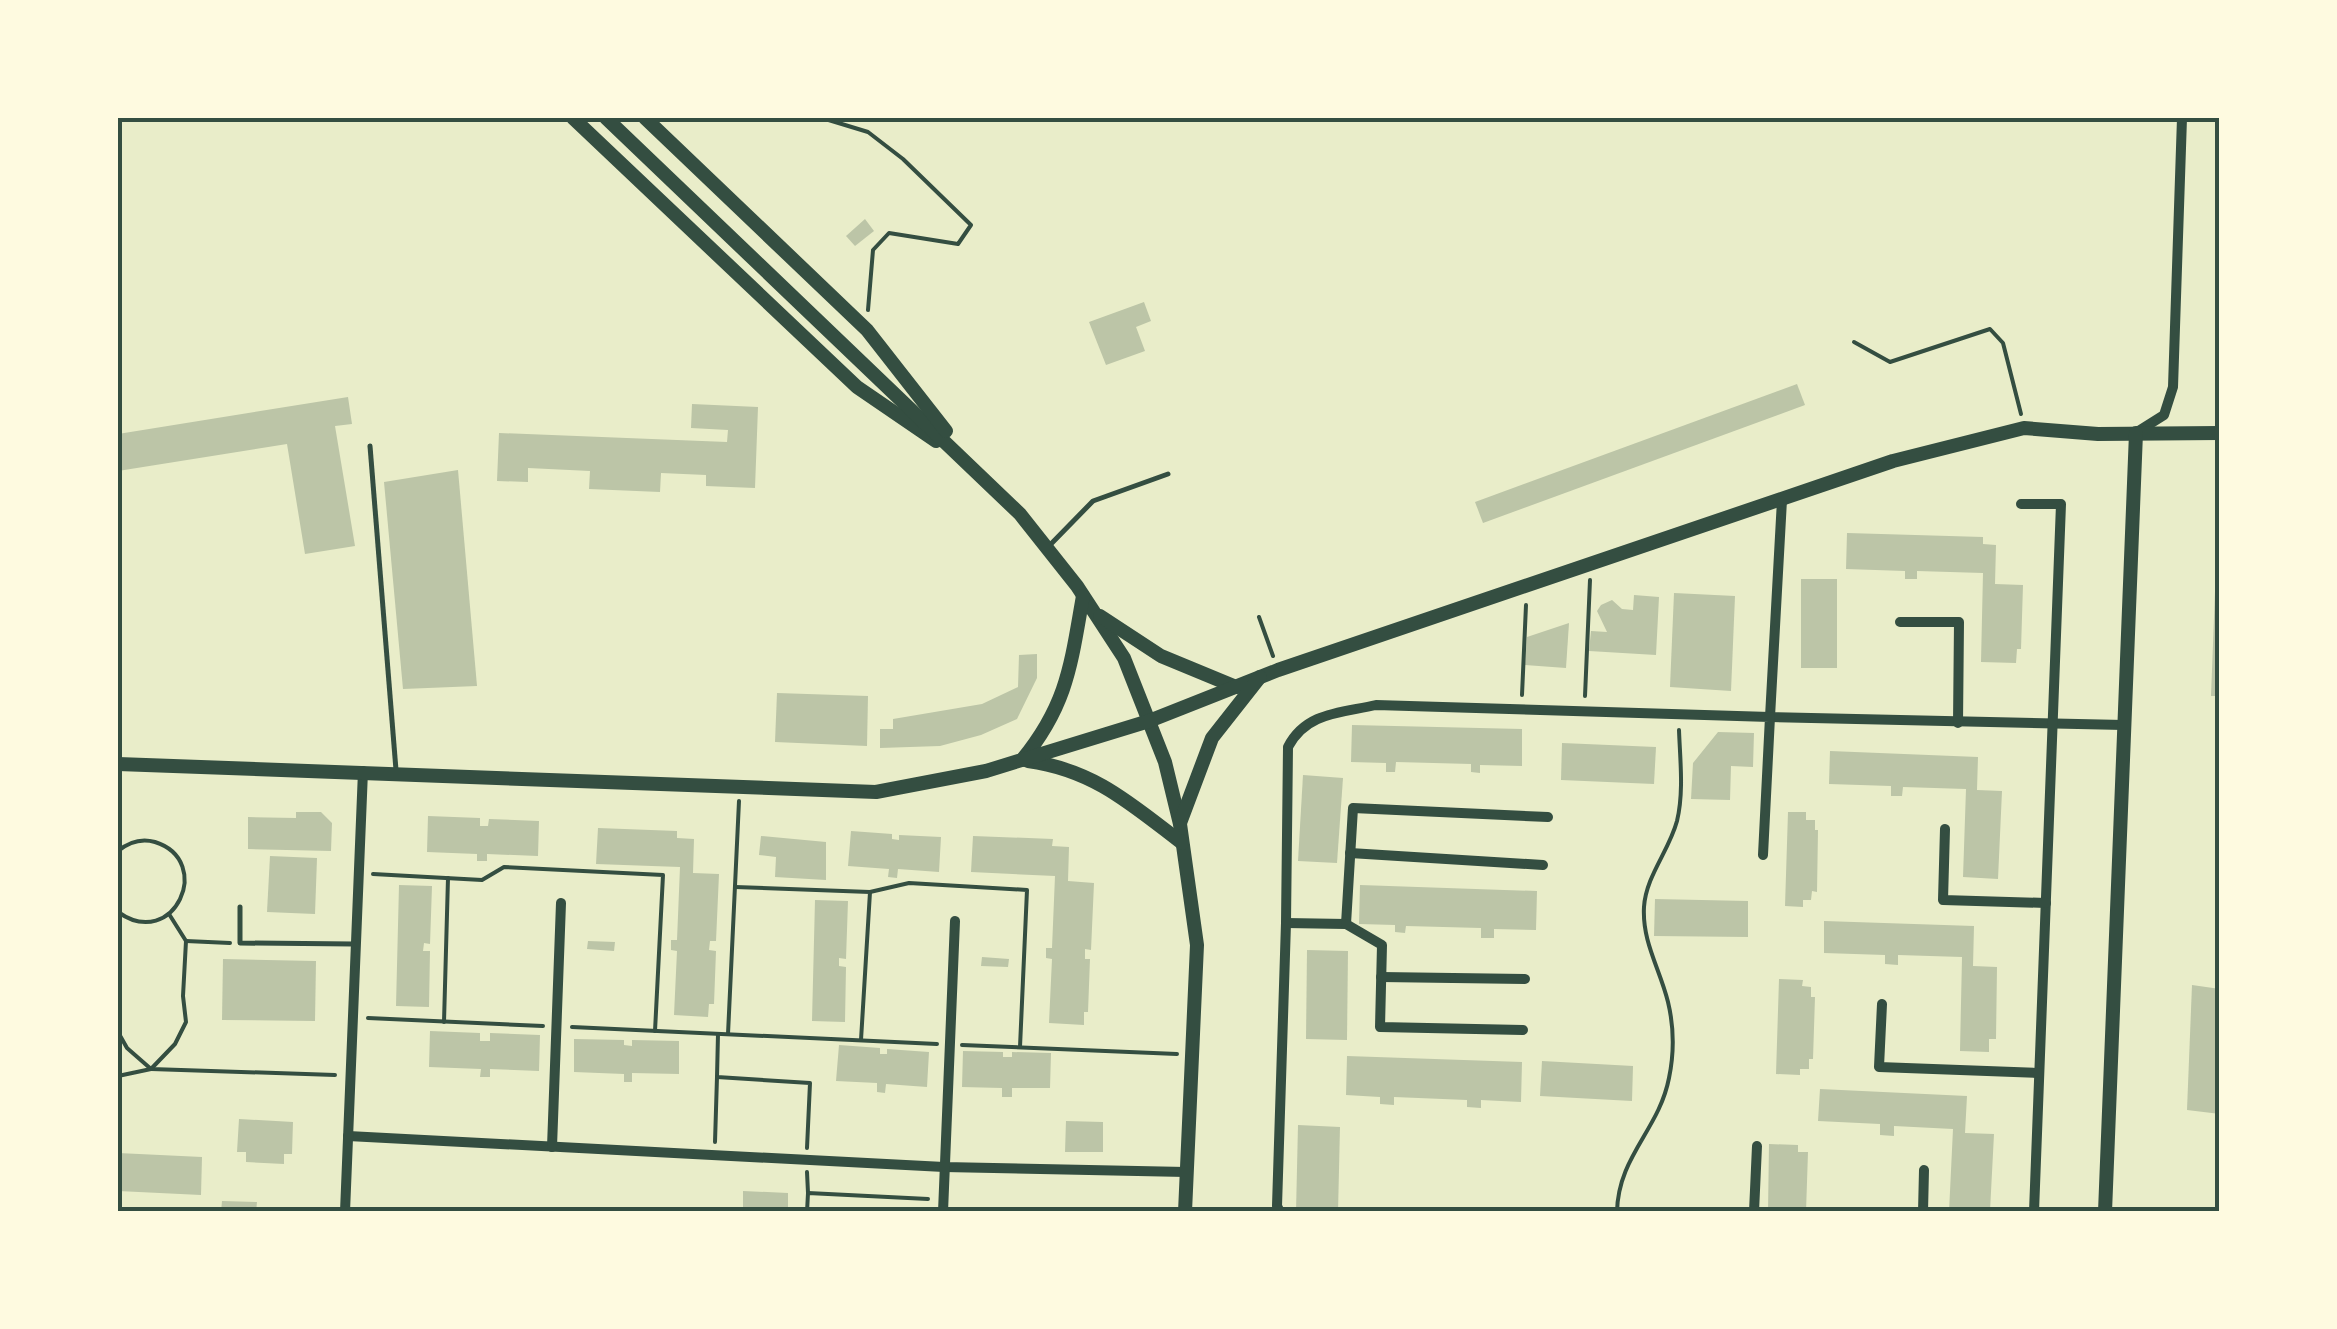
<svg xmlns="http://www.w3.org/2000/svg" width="2337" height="1329" viewBox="0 0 2337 1329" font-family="Barlow,sans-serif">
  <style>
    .building { fill: #bcc5a7 }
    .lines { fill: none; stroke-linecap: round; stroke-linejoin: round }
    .path { stroke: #344e41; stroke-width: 4 }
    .service { stroke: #344e41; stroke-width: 5 }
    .minor { stroke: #344e41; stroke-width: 10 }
    .tertiary { stroke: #344e41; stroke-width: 14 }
    .neatline { fill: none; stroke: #344e41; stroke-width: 4 }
  </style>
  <rect width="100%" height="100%" fill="#e9edc9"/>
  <g class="building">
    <path d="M865,219L874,231L855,246L846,236Z"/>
    <path d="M1144,302L1151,321L1136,327L1145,351L1106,365L1089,322Z"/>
    <path d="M1797,384L1805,405L1483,523L1475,502Z"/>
    <path d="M348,397L352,424L335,426L355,546L305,554L287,444L118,471V434Z"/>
    <path d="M692,404L758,407L755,488L706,486V475L661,473L660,492L589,489L590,471L528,468V482L497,481L499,433L727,442L728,430L691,428Z"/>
    <path d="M458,470L477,686L403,689L384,482Z"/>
    <path d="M1847,533L1983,537V544L1996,545L1995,584L2023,585L2021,649H2017L2016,663L1981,662L1983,573L1917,571V579H1905V571L1846,569Z"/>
    <path d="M2216,565H2220V696H2211Z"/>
    <rect x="1801" y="579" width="36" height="89"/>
    <path d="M1674,593L1735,596L1731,691L1670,687Z"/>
    <path d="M1634,595L1659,597L1656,655L1589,651L1591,631L1607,632L1597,611L1601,605L1612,600L1622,609L1633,610Z"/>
    <path d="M1569,623L1566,668L1525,665L1527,637Z"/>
    <path d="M1037,654V678L1017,719L981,735L940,746L880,748V729H893V719L982,704L1018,687L1019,655Z"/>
    <path d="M777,693L868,696L867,746L775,742Z"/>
    <path d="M1352,725L1522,729V766L1480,765V773L1471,772V764L1396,762L1395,772H1386V763L1351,762Z"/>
    <path d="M1718,732L1754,733L1753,767L1731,766L1730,800L1691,799L1693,763Z"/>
    <path d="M1562,743L1656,747L1654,784L1561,780Z"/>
    <path d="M1830,751L1978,757L1977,790L2002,791L1998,879L1963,877L1966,789L1903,787L1902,796H1891V786L1829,784Z"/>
    <path d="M1303,775L1343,778L1337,863L1298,861Z"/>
    <path d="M296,812H321L332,823L331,851L248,849V817L296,818Z"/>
    <path d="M1788,812H1806V820H1815V830H1818L1817,892L1812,891L1811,900H1803V907L1785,906Z"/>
    <path d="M428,816L480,818V826H488L489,819L539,821L538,856L487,854V861H477V854L427,852Z"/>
    <path d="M598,828L677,831V838L694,839L693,873L719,874L716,941H710L709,950L716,951L714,1004H709L708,1017L674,1015L677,951L671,950V940H677L680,867L596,864Z"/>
    <path d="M851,831L892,834V839L899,840V835L941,837L939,872L898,869L897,878L888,877L889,869L848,866Z"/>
    <path d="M761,836L826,842V880L775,877L776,857L759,855Z"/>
    <path d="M973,836L1053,839L1052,846L1069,847L1068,881L1094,883L1091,950L1085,949V959H1090L1088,1012H1084V1025L1049,1023L1052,959L1046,958V948H1052L1055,876L971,872Z"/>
    <path d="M270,856L317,858L315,914L267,912Z"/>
    <path d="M399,885L432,886L430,944L424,943L423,951H430L429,1007L396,1006Z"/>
    <path d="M1360,885L1537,891L1536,930L1494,929V938H1481V928L1406,926L1405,933L1395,932V925L1359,924Z"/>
    <path d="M1655,899L1748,901V937L1654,936Z"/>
    <path d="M815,900L848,901L846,959L839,958V966L846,967L845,1022L812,1021Z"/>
    <path d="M1824,921L1974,926L1973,966L1997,967L1996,1039H1989V1052L1960,1051L1962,957L1898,955V965L1885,964V955L1824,953Z"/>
    <path d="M588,941L615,942L614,951L587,949Z"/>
    <path d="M1307,950L1348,951L1347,1040L1306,1039Z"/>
    <path d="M982,957L1009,959L1008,967L981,966Z"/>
    <path d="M223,959L316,961L315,1021L222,1020Z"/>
    <path d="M1779,979L1803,980L1802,986L1811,987V997H1815L1813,1059H1809V1069H1800V1075L1776,1074Z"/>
    <path d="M2192,985L2220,989V1114L2187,1110Z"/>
    <path d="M430,1031L480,1033V1041H490V1033L540,1035L539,1071L490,1069V1077H480L481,1069L429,1067Z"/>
    <path d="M574,1039L624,1040V1045L632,1046V1040L679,1041V1074L632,1073V1082H624V1074L574,1072Z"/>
    <path d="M839,1045L880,1048V1054H887V1049L929,1052L927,1087L886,1084L885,1093L877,1092V1083L836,1081Z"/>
    <path d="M963,1051L1003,1052V1057H1012V1052L1051,1053L1050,1088H1012V1097H1002V1088L962,1087Z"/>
    <path d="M1347,1056L1522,1062L1521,1102L1481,1100V1108L1467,1107V1100L1394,1097V1105L1380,1104V1097L1346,1095Z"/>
    <path d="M1542,1061L1633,1066L1632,1101L1540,1096Z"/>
    <path d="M1820,1089L1967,1096L1965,1133L1994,1134L1990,1211L1949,1212L1953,1129L1894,1126V1136L1880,1135V1124L1818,1121Z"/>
    <path d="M239,1119L293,1122L292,1154H284V1164L246,1162V1152H237Z"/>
    <path d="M1066,1121L1103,1122V1152H1065Z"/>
    <path d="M1298,1125L1340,1127L1338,1212H1296Z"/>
    <path d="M1769,1144L1798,1145V1152H1808L1806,1212H1768Z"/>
    <path d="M118,1153L202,1157L201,1195L118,1191Z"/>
    <path d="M743,1191L788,1193V1212H743Z"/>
    <path d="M222,1201L257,1202L256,1212H221Z"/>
  </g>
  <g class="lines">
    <g class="path">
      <path d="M822,118L868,132L903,159L971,225L958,244L889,233L873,250L868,310"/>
      <path d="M1854,342L1890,362L1990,329L2003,343L2021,414"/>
      <path d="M1259,617L1273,656"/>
      <path d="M1522,695L1526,605"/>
      <path d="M1585,696L1590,580"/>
      <path d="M118,851C129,842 141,838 155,842C215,861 174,952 118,912"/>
      <path d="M373,874L482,880L504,867L663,875L655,1031"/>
      <path d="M735,887L870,892L861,1040"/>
      <path d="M870,892L909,883L1027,890L1020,1047"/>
      <path d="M186,941L230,943"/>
      <path d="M368,1018L543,1026"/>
      <path d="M444,1022L448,878"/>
      <path d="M572,1027L937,1044"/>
      <path d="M118,1032L127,1048L151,1069L335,1075"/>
      <path d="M718,1034L717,1077L810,1083L807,1148"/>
      <path d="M728,1034L739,801"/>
      <path d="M962,1045L1177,1054"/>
      <path d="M118,1076L151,1069L175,1044L186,1022L183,996L186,941L169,914"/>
      <path d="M715,1142L717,1077"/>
      <path d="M807,1172L808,1193"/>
      <path d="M807,1212L808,1193L928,1199"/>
      <path d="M1617,1212C1618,1156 1659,1130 1669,1078C1674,1054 1674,1027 1668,1002C1660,969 1642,942 1644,907C1646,876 1669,851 1677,821C1684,792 1680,759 1679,730"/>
    </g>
    <g class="service">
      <path d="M370,446L396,770"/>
      <path d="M1049,546L1093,501L1168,474"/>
      <path d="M240,907V943L353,944"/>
    </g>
    <g class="minor">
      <path d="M2137,432L2164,415L2173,387L2182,118"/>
      <path d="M1782,500L1770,717L2124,725"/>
      <path d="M2021,504H2061L2034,1212"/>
      <path d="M1900,622H1959L1958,723"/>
      <path d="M1945,829L1943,900L2046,903"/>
      <path d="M1350,853L1543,865"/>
      <path d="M1286,923L1346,924L1353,808L1548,817"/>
      <path d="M1346,924L1382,945L1380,1027L1523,1030"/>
      <path d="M1381,977L1525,979"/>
      <path d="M1882,1004L1879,1067L2039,1073"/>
      <path d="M348,1136L944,1167L1186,1172"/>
      <path d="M552,1147L561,903"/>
      <path d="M345,1212L363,771"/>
      <path d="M943,1212L955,921"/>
      <path d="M1280,1212L1277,1206L1286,923L1288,747C1306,712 1341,713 1376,705L1770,717L1763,855"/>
      <path d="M1754,1212L1757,1146"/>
      <path d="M1923,1212L1924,1170"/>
    </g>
    <g class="tertiary">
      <path d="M573,118L857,387L936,441"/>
      <path d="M606,118L1020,514L1077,586L1124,658L1165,762L1180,824L1197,945L1185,1212"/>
      <path d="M645,118L867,330L946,431"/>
      <path d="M1100,616L1161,656L1236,687"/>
      <path d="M1022,760C1068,704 1071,663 1083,596"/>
      <path d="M1028,761C1094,770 1131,804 1182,843"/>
      <path d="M118,764L876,792L986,771L1149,721L1278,670L1893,461L2024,428L2098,434L2220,433"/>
      <path d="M1180,823L1212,738L1260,677"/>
      <path d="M2105,1212L2136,433"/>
    </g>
  </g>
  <rect width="2337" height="1329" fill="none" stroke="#fefae0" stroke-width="240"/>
  <rect x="120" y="120" width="2097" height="1089" class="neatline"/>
</svg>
